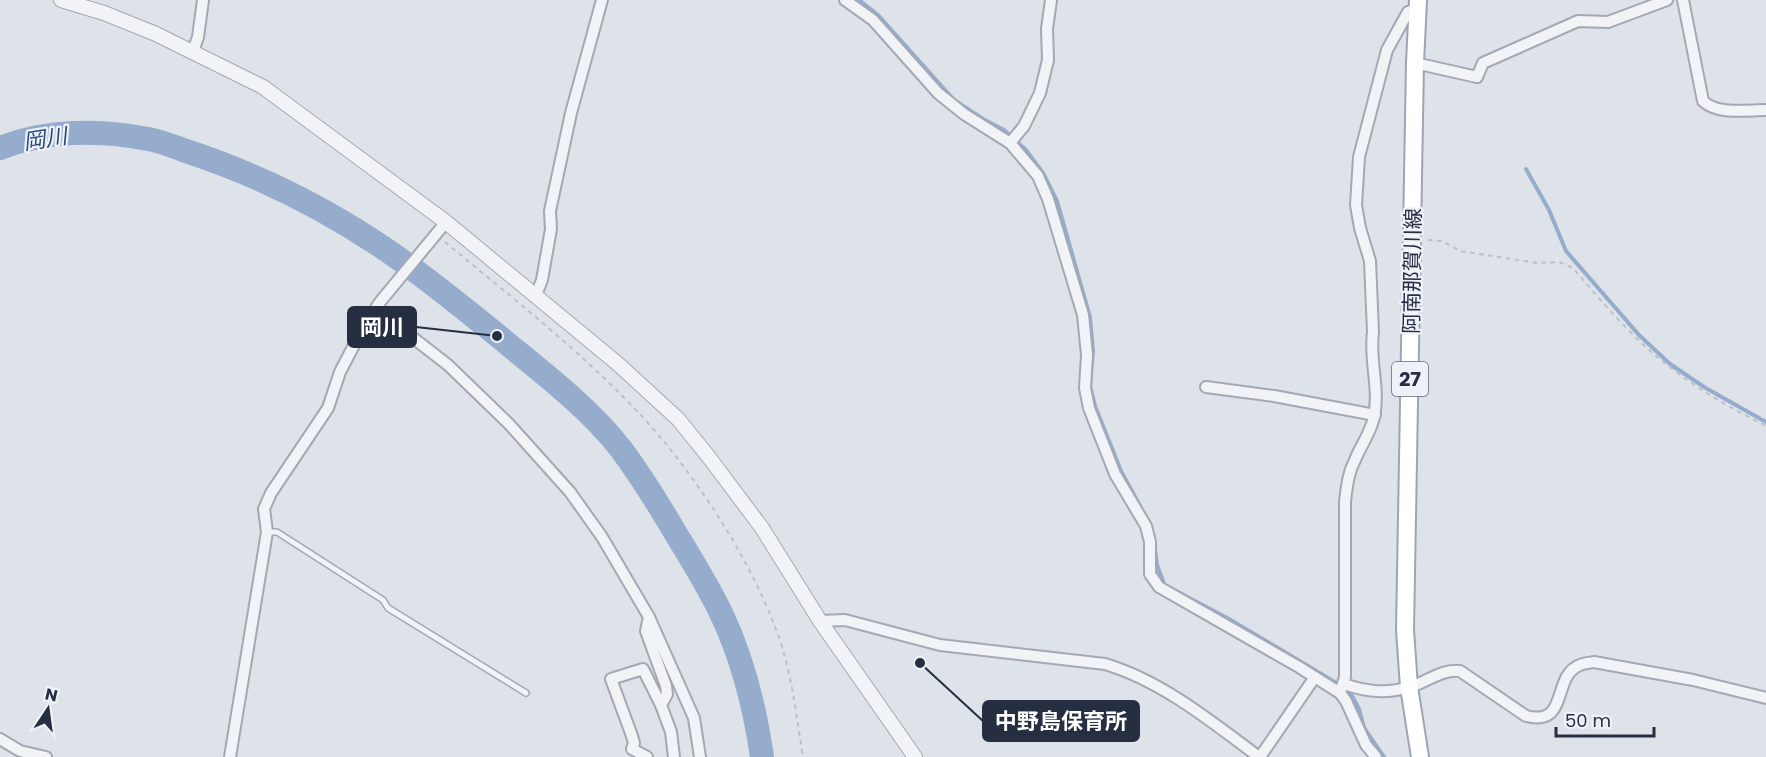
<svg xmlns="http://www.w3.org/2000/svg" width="1766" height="757" viewBox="0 0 1766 757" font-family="Poppins,'Noto Sans JP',sans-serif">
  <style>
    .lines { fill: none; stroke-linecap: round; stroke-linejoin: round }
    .stream { stroke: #95accd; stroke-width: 4 }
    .river { stroke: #95accd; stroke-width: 24 }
    .service-casing { stroke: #a3a8b4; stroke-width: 8 }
    .minor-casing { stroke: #a3a8b4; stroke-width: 14 }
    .tertiary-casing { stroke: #a3a8b4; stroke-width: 16 }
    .primary-casing { stroke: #9ca5b6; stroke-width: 20 }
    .path { stroke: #bcc0c8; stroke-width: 2; stroke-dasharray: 4.5 4.5; stroke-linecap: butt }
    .service { stroke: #f1f3f7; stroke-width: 5 }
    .minor { stroke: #f1f3f7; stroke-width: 10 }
    .tertiary { stroke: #f1f3f7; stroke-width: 14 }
    .primary { stroke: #fff; stroke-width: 16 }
    .labels { text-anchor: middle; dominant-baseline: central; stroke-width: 4.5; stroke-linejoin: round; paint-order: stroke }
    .shield { fill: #eef1f7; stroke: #626878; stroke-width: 1.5 }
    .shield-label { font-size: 20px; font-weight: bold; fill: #262e42 }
    .street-label { font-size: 21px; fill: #262e42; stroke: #eef1f7 }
    .water-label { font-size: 22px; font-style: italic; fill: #2b497a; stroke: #eef1f7 }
    .leader { fill: none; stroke: #262e42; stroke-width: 2 }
    .callout-dot { fill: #262e42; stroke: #eef1f7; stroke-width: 2 }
    .callout { fill: #262e42; stroke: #262e42; stroke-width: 2 }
    .callout-label { font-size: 22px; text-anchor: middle; font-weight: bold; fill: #fff }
  </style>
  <rect width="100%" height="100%" fill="#dee2e9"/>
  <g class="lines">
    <g class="stream">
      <path d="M859,0L878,15L954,100L983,119L1004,130L1026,150L1043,173L1057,201L1090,317L1093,351L1090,386L1095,406L1121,471L1141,508"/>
      <path d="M1526,169L1549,210L1566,251L1639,335L1670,364L1704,387L1766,422"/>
      <path d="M1155,549L1157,565L1164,584"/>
      <path d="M1176,591L1229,619L1338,684L1352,696L1359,709L1364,728L1384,757"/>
    </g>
    <path class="river" d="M0,148C46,130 100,129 148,139C160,141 172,146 183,150C254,173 323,207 385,249C426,277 465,309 503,340C544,374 588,407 621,449C641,476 659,505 676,534C692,560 708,586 721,613C743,659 755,708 762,757"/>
    <g class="service-casing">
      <path id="service" d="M267,532H277L383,600L388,608L526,693"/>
    </g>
    <g class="minor-casing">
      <g id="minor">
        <path d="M845,0L873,20L938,93L964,114L1010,143L1038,176L1048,199L1083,315L1087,355L1085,388L1089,408L1115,474L1146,526L1150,542V574L1159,587L1299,667L1340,693L1346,701L1366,745L1376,757"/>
        <path d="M1683,0L1703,101C1717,115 1747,110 1766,110"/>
        <path d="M193,51L198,37L203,0"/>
        <path d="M1415,63L1477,77L1483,63L1578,21L1608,22L1667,0"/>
        <path d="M1010,143L1024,126L1040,93L1048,60L1047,29L1051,0"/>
        <path d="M536,295L542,280L551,229L550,211L571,113L602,0"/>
        <path d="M376,309L448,365L509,424L570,492L602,537L649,617L694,718L700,757"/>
        <path d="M1206,387L1274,396L1375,415"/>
        <path d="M649,617L646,631L666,686L667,694L661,705L671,732L674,757"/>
        <path d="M820,621L845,620L940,645L1105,664C1162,681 1212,722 1259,757"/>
        <path d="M1344,684C1367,692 1386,694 1410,687C1427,682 1441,669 1460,671L1526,716C1570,727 1551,676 1580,665C1584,663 1590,663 1594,662L1693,680L1766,698"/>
        <path d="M1340,693L1345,677V501C1347,486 1348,473 1355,460C1361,445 1371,432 1374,417C1380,388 1369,360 1373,332L1370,261L1360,228L1356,205L1359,157L1387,50L1408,12L1417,9"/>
        <path d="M0,739L20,751L46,757"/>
        <path d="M230,757L267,532L264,509L271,493L328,408L340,372L363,328L380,302L446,222"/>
        <path d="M647,757L632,749L634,743L632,736L611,679L643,669L661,705"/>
        <path d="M1260,757L1315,677"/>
      </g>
    </g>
    <g class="tertiary-casing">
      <path id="tertiary" d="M61,0L104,13L156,34L263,87L446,222L618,364L678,419L708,456L762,528L820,621L915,757"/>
    </g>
    <g class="primary-casing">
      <path id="primary" d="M1418,0L1415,63L1405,630L1409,687L1420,757"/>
    </g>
    <g class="path">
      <path d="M1428,240L1442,241L1460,251L1537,263L1559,262L1573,268C1603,303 1634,340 1671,368C1700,391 1733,409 1766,426"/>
      <path d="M445,242C510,296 578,349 636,410C692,469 749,556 777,632C792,672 796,715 803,757"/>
    </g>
    <use href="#service" class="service"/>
    <use href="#minor" class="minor"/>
    <use href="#tertiary" class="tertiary"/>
    <use href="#primary" class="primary"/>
  </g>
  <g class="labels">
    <rect class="shield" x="1392" y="362" width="36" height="34" rx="4.5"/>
    <g class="shield-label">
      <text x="1410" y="379">27</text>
    </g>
    <g class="street-label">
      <text transform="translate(1412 271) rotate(-89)">阿南那賀川線</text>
    </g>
    <g class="water-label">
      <text transform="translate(45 139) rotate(-9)">岡川</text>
    </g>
  </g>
  <path class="leader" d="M497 336L416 327M920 663L983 721"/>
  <g class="callout-dot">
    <circle cx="497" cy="336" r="6"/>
    <circle cx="920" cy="663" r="6"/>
  </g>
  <g class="callout">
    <rect x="348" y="307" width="68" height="40" rx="6"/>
    <rect x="983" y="701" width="156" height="40" rx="6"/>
  </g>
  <g class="callout-label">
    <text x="382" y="335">岡川</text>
    <text x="1061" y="729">中野島保育所</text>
  </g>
  <g transform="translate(48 709) rotate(13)" stroke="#eef1f7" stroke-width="4.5" paint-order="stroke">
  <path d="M0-4.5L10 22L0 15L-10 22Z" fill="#262e42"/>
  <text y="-9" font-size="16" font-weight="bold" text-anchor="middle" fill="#262e42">N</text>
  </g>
  <path d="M1556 727v9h98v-9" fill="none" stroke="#262e42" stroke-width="3"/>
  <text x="1565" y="727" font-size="18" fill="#262e42" stroke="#eef1f7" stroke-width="4.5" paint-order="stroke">50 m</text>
</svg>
